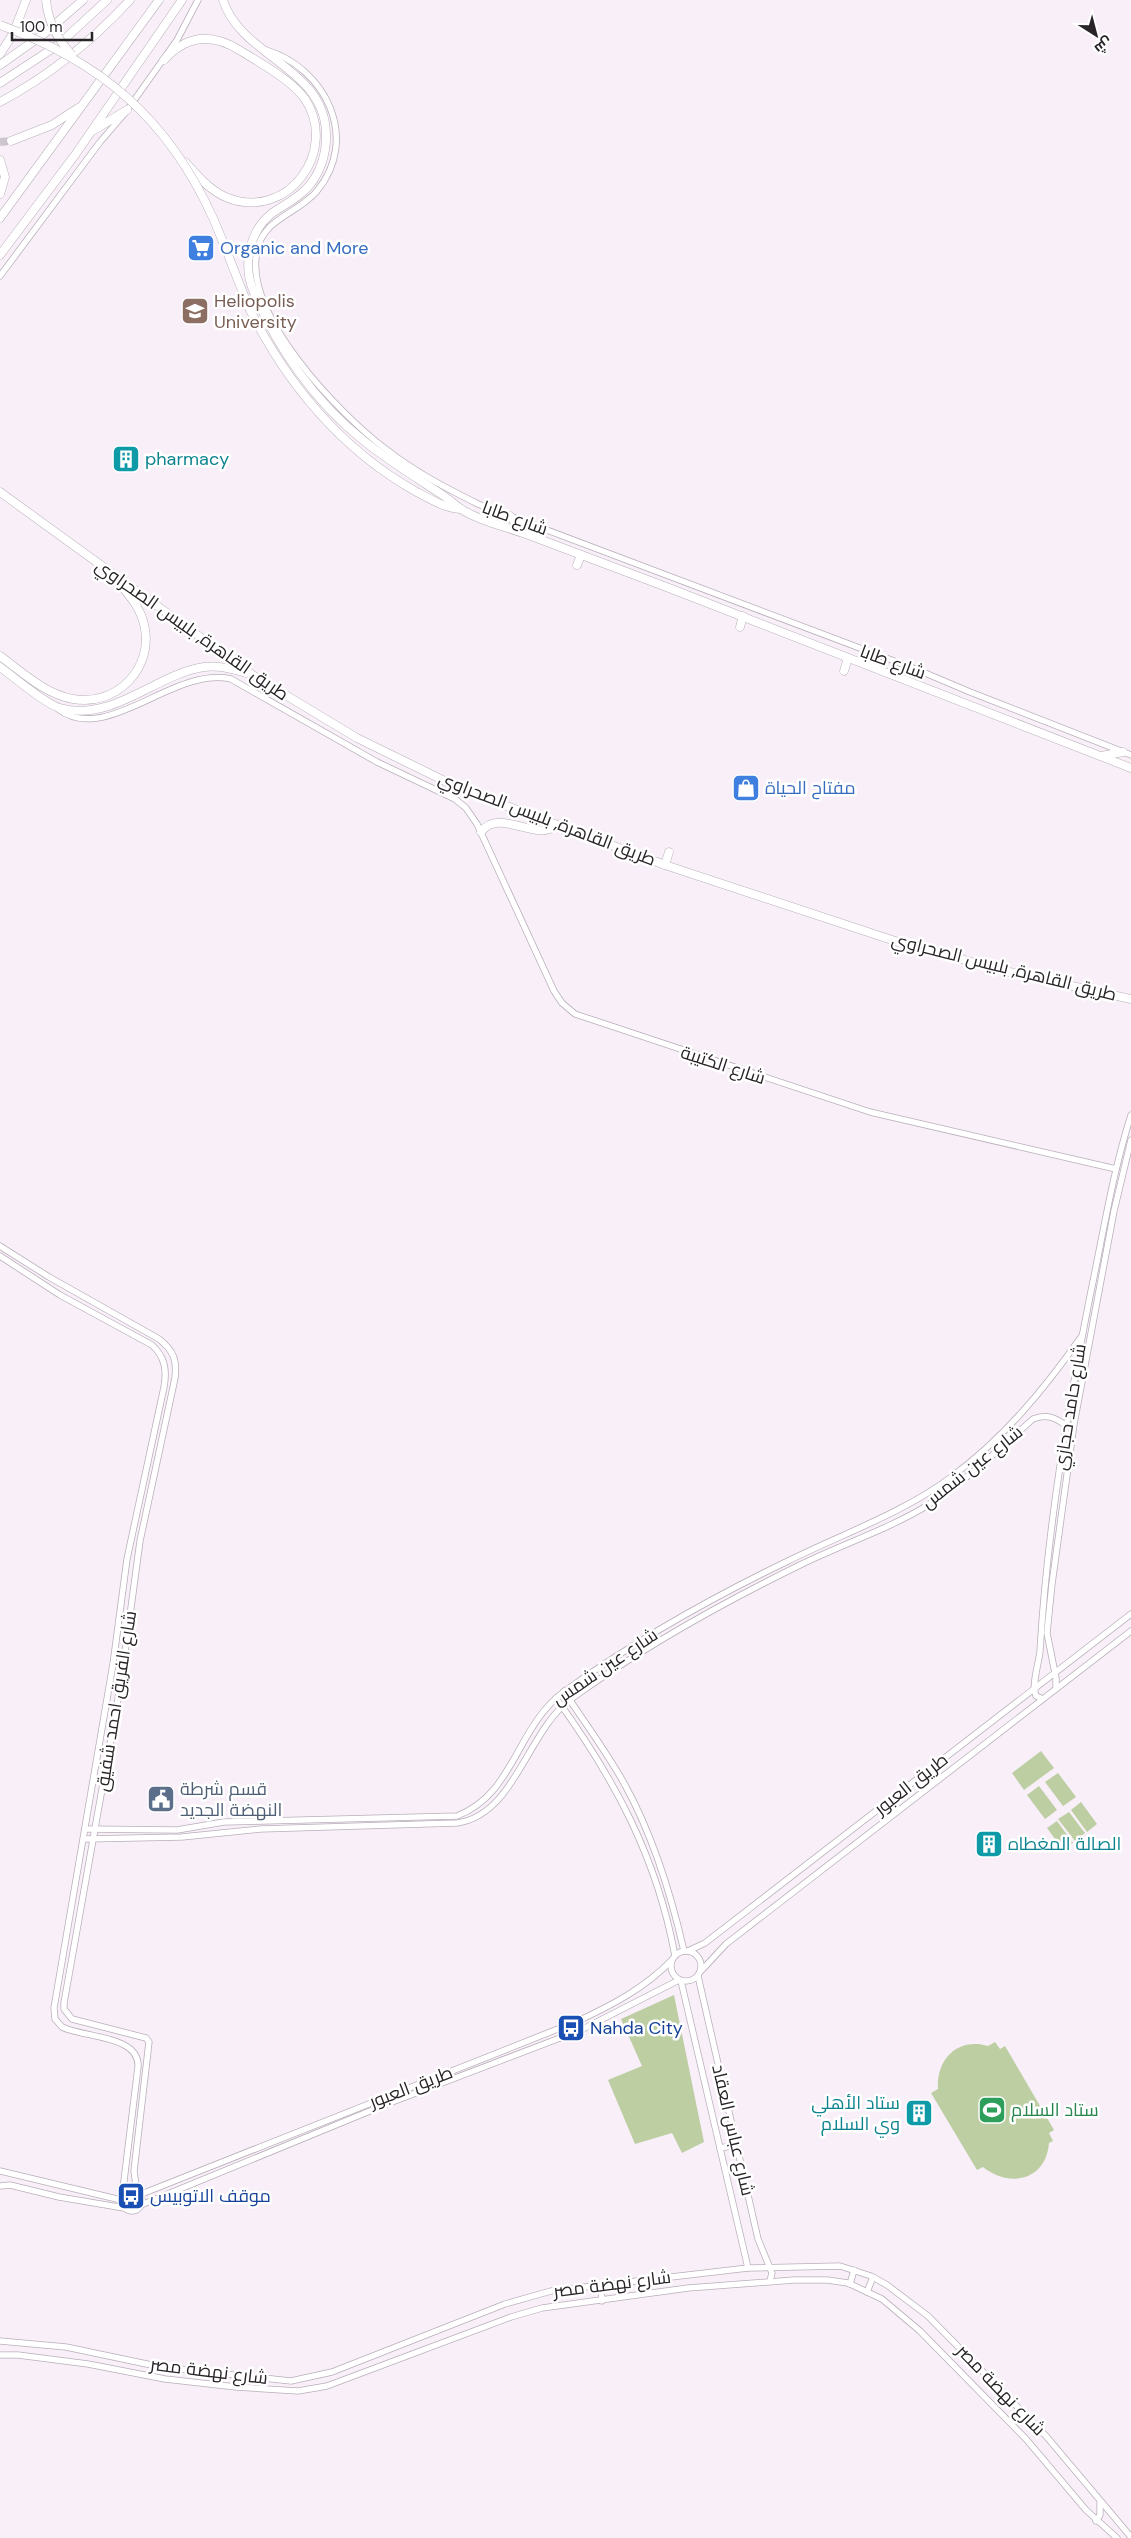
<svg xmlns="http://www.w3.org/2000/svg" width="1131" height="2538" viewBox="0 0 1131 2538" font-family="'DM Sans',Cairo,sans-serif">
  <style>
    .green { fill: #bdcea2 }
    .lines { fill: none; stroke-linecap: round; stroke-linejoin: round }
    .trunk-tunnel { stroke: #cec6cf; stroke-width: 8; stroke-dasharray: 8 4; stroke-linecap: butt }
    .tertiary-casing { stroke: #b8afb9; stroke-width: 7 }
    .trunk-casing { stroke: #b8afb9; stroke-width: 9 }
    .motorway-casing { stroke: #b8afb9; stroke-width: 9 }
    .tertiary { stroke: #fff; stroke-width: 5.5 }
    .trunk { stroke: #fff; stroke-width: 8 }
    .motorway { stroke: #fff; stroke-width: 8 }
    .motorway-bridge-casing { stroke: #b8afb9; stroke-width: 9; stroke-linecap: butt }
    .motorway-bridge { stroke: #fff; stroke-width: 8 }
    .labels { text-anchor: middle; dominant-baseline: central; stroke-width: 5; stroke-linejoin: round; paint-order: stroke }
    .shop-label { font-size: 18px; fill: #366cbe; stroke: #fff; text-anchor: start }
    .education-label { font-size: 18px; fill: #785e54; stroke: #fff; text-anchor: start }
    .culture-label { font-size: 18px; fill: #0d838f; stroke: #fff; text-anchor: start }
    .street-label { font-size: 18px; fill: #282428; stroke: #fff }
    .service-label { font-size: 18px; fill: #4e5e75; stroke: #fff; text-anchor: start }
    .transit-label { font-size: 18px; fill: #164399; stroke: #fff; text-anchor: start }
    .leisure-label { font-size: 18px; fill: #27864d; stroke: #fff; text-anchor: start }
  </style>
  <rect width="100%" height="100%" fill="#f8eff9"/>
  <g class="green">
    <path d="M1041,1751L1054,1768L1024,1790L1012,1773Z"/>
    <path d="M1058,1773L1076,1797L1063,1806L1045,1782Z"/>
    <path d="M1039,1786L1057,1810L1045,1819L1027,1795Z"/>
    <path d="M1081,1802L1097,1824L1087,1832L1071,1810Z"/>
    <path d="M1069,1812L1085,1833L1075,1841L1058,1819Z"/>
    <path d="M1057,1821L1073,1843L1063,1850L1047,1828Z"/>
    <path d="M674,1995L704,2142L682,2153L672,2133L635,2144L608,2080L642,2066L621,2019Z"/>
    <path d="M995,2042L1000,2049L1005,2046L1054,2130L1049,2133L1053,2141L1049,2143C1046,2181 1009,2188 983,2167L977,2170L931,2093L938,2089C936,2059 958,2037 988,2046Z"/>
  </g>
  <g class="lines">
    <path class="trunk-tunnel" d="M0,142L11,141"/>
    <g class="tertiary-casing">
      <g id="tertiary">
        <path d="M266,50C326,68 360,139 317,191C298,214 263,218 257,251C243,315 340,415 387,450C415,472 446,488 478,504L918,670L970,692L1131,755"/>
        <path d="M130,106L177,40L198,0"/>
        <path d="M0,276L100,142L125,113"/>
        <path d="M58,709C107,746 173,666 231,679L377,762L455,799L466,808L477,824L554,991L562,1003L575,1014L870,1112L1116,1169"/>
        <path d="M0,1246L49,1277L159,1339C174,1351 177,1360 175,1378L140,1541L121,1682L64,2003V2009L72,2019L146,2038L149,2042L134,2171L137,2193"/>
        <path d="M0,1256L60,1295L152,1345C165,1357 167,1370 164,1387L127,1559L113,1664L54,2008L55,2019L62,2027C84,2038 140,2035 138,2067L122,2197"/>
        <path d="M1056,1689V1678L1047,1633L1052,1584L1074,1424L1114,1211L1131,1140"/>
        <path d="M564,1691C584,1722 607,1752 625,1785C653,1836 671,1894 684,1951"/>
        <path d="M556,1698C614,1778 657,1857 675,1956"/>
        <path d="M1043,1699L1036,1696C1031,1685 1039,1663 1040,1651C1047,1532 1067,1413 1090,1296C1103,1235 1112,1175 1131,1115"/>
        <path d="M85,1829L177,1830L224,1822L457,1816C515,1794 516,1726 565,1691C635,1641 711,1598 788,1561C842,1534 901,1514 950,1478C1003,1439 1043,1391 1081,1337"/>
        <path d="M84,1839L182,1837L261,1829L457,1823C515,1815 527,1731 571,1699C643,1647 722,1603 802,1564C843,1544 889,1529 928,1505C966,1481 999,1449 1033,1419C1046,1414 1055,1417 1065,1425"/>
        <circle cx="686" cy="1966" r="15"/>
        <path d="M688,1951L705,1943L1131,1614"/>
        <path d="M701,1971L726,1944L1131,1631"/>
        <path d="M698,1976L758,2239L772,2273L770,2281"/>
        <path d="M681,1981L748,2268"/>
        <path d="M720,2148L736,2145"/>
        <path d="M0,2171L121,2200"/>
        <path d="M0,2186L10,2185L59,2197L124,2208"/>
        <circle cx="132" cy="2201" r="10"/>
        <path d="M139,2195L578,2021C612,2005 645,1988 672,1960"/>
        <path d="M141,2205L387,2104L581,2030L679,1980"/>
        <path d="M850,2284L854,2270"/>
        <path d="M601,2286L602,2301"/>
        <path d="M867,2292L873,2277"/>
        <path d="M0,2341L66,2347L161,2367L291,2381L332,2372L505,2304L551,2291L748,2268L840,2266L871,2276L887,2285L928,2316L1046,2436L1131,2537"/>
        <path d="M0,2355H18L88,2364L165,2379L236,2387L298,2391L327,2386L511,2317L542,2308L688,2288L794,2280H827L848,2283L882,2299L920,2331L1026,2439L1086,2510L1117,2538"/>
        <path d="M1096,2521L1100,2515V2502"/>
      </g>
    </g>
    <g class="trunk-casing">
      <g id="trunk">
        <path d="M223,0C241,57 324,67 326,133C327,153 320,176 305,190C295,200 282,206 271,214C249,232 243,265 253,290C277,348 315,402 364,441C389,461 417,478 444,496C450,500 455,505 461,509C477,520 506,527 526,534C574,552 621,570 669,588C824,647 977,709 1131,768"/>
        <path d="M94,130L127,110"/>
        <path d="M11,141L52,125L78,108"/>
        <path d="M0,218L159,0"/>
        <path d="M0,255L75,155L182,0"/>
        <path d="M0,492L254,676L357,738L461,789L665,865L898,942L1005,971L1131,999"/>
        <path d="M510,516L524,533"/>
        <path d="M577,565L581,555"/>
        <path d="M740,627L743,616"/>
        <path d="M0,656C22,672 45,694 73,699C116,707 155,668 144,624C140,607 129,595 118,582"/>
        <path d="M0,667C14,677 45,704 60,708C112,723 156,674 204,667C219,665 232,669 246,673"/>
        <path d="M844,671L848,658"/>
        <path d="M1101,756L1123,752"/>
        <path d="M481,832C499,807 538,843 556,825"/>
        <path d="M665,865L669,852"/>
      </g>
    </g>
    <g class="motorway-casing">
      <g id="motorway">
        <path d="M0,54L13,34L26,0"/>
        <path d="M164,60C187,34 213,33 241,51C260,63 293,81 305,99C339,151 288,221 228,198C210,191 198,176 185,162"/>
        <path d="M0,65L45,33L83,0"/>
        <path d="M0,83L58,45L107,0"/>
        <path d="M0,102C49,76 92,41 130,0"/>
        <path d="M0,160L5,177L0,194"/>
        <path d="M250,310C288,385 341,449 415,491C430,499 444,508 461,509"/>
      </g>
    </g>
    <use href="#tertiary" class="tertiary"/>
    <use href="#trunk" class="trunk"/>
    <use href="#motorway" class="motorway"/>
    <g class="motorway-bridge-casing">
      <g id="motorway-bridge">
        <path d="M46,0C48,22 57,39 72,55"/>
        <path d="M0,25C102,62 168,119 213,218C226,248 237,279 250,310"/>
      </g>
    </g>
    <use href="#motorway-bridge" class="motorway-bridge"/>
  </g>
  <defs>
    <g id="supermarket-square" transform="scale(1.4375)"><rect x="-9" y="-9" width="18" height="18" rx="4" fill="#3f7fe0" stroke="#fff"/><path d="M-6-5.5h2.5l.6 2H6L4.5 2H-2.5L-4.4-4H-6ZM-1.5 3.2a1.3 1.3 0 1 0 .1 0ZM3 3.2a1.3 1.3 0 1 0 .1 0Z" fill="#fff"/></g>
    <g id="university-square" transform="scale(1.4375)"><rect x="-9" y="-9" width="18" height="18" rx="4" fill="#8d6e63" stroke="#fff"/><path d="M0-5L7-2L0 1L-7-2ZM-4 1L0 2.5L4 1V4Q0 6-4 4Z" fill="#fff"/></g>
    <g id="building-square" transform="scale(1.4375)"><rect x="-9" y="-9" width="18" height="18" rx="4" fill="#0f9aa8" stroke="#fff"/><path d="M-4-6H4V6H1V3H-1V6H-4ZM-2.5-4.3h1.7v1.8h-1.7ZM.8-4.3h1.7v1.8H.8ZM-2.5-1h1.7V.8h-1.7ZM.8-1h1.7V.8H.8Z" fill="#fff"/></g>
    <g id="shop-square" transform="scale(1.4375)"><rect x="-9" y="-9" width="18" height="18" rx="4" fill="#3f7fe0" stroke="#fff"/><path d="M-5-2.5h2.3a2.7 3.5 0 0 1 5.4 0H5L5.5 6h-11ZM-1.5-2.5h3a1.5 2.3 0 0 0-3 0Z" fill="#fff"/></g>
    <g id="civic-square" transform="scale(1.4375)"><rect x="-9" y="-9" width="18" height="18" rx="4" fill="#5c6f8a" stroke="#fff"/><path d="M-.6-6.5H3V-4.5H.6V-3L4-1V1h2V6H-6V1h2V-1L-.6-3ZM-1.2 2.5V6h2.4V2.5Z" fill="#fff"/></g>
    <g id="bus-square" transform="scale(1.4375)"><rect x="-9" y="-9" width="18" height="18" rx="4" fill="#1a4fb4" stroke="#fff"/><path d="M-5-6H5V4H4V6H2V4H-2V6H-4V4H-5ZM-3.5-4V0h7V-4ZM-3.5 1.2v1.5H-2V1.2ZM2 1.2v1.5H3.5V1.2Z" fill="#fff"/></g>
    <g id="stadium-square" transform="scale(1.4375)"><rect x="-9" y="-9" width="18" height="18" rx="4" fill="#2e9e5b" stroke="#fff"/><path d="M0-5a6.5 5 0 1 0 0 10a6.5 5 0 1 0 0-10ZM-3.5-1.8h7v3.6h-7Z" fill="#fff"/></g>
  </defs>
  <g fill-rule="evenodd">
    <use href="#supermarket-square" x="201" y="248"/>
    <use href="#university-square" x="195" y="311"/>
    <use href="#building-square" x="126" y="459"/>
    <use href="#shop-square" x="746" y="788"/>
    <use href="#civic-square" x="161" y="1799"/>
    <use href="#building-square" x="989" y="1844"/>
    <use href="#bus-square" x="571" y="2028"/>
    <use href="#stadium-square" x="992" y="2110"/>
    <use href="#building-square" x="919" y="2113"/>
    <use href="#bus-square" x="131" y="2196"/>
  </g>
  <g class="labels">
    <g class="shop-label">
      <text x="220" y="248">Organic and More</text>
      <text x="765" y="788">مفتاح الحياة</text>
    </g>
    <g class="education-label">
      <text x="214" y="301">Heliopolis<tspan x="214" dy="21">University</tspan></text>
    </g>
    <g class="culture-label">
      <text x="145" y="459">pharmacy</text>
      <text x="1008" y="1844">الصالة المغطاه</text>
      <text x="900" y="2103" text-anchor="end">ستاد الأهلي<tspan x="900" dy="21">وي السلام</tspan></text>
    </g>
    <g class="street-label">
      <text transform="translate(515 518) rotate(20)">شارع طابا</text>
      <text transform="translate(192 630) rotate(35)">طريق القاهرة, بلبيس الصحراوي</text>
      <text transform="translate(893 662) rotate(20)">شارع طابا</text>
      <text transform="translate(547 819) rotate(21)">طريق القاهرة, بلبيس الصحراوي</text>
      <text transform="translate(1004 967) rotate(14)">طريق القاهرة, بلبيس الصحراوي</text>
      <text transform="translate(723 1065) rotate(18)">شارع الكتيبة</text>
      <text transform="translate(1070 1407) rotate(-81)">شارع حامد حجازي</text>
      <text transform="translate(972 1467) rotate(-38)">شارع عين شمس</text>
      <text transform="translate(605 1667) rotate(-34)">شارع عين شمس</text>
      <text transform="translate(116 1701) rotate(-81)">شارع الفريق احمد شفيق</text>
      <text transform="translate(911 1784) rotate(-38)">طريق العبور</text>
      <text transform="translate(411 2087) rotate(-21)">طريق العبور</text>
      <text transform="translate(733 2130) rotate(77)">شارع عباس العقاد</text>
      <text transform="translate(612 2284) rotate(-7)">شارع نهضة مصر</text>
      <text transform="translate(209 2371) rotate(7)">شارع نهضة مصر</text>
      <text transform="translate(1001 2390) rotate(46)">شارع نهضة مصر</text>
    </g>
    <g class="service-label">
      <text x="180" y="1789">قسم شرطة<tspan x="180" dy="21">النهضة الجديد</tspan></text>
    </g>
    <g class="transit-label">
      <text x="590" y="2028">Nahda City</text>
      <text x="150" y="2196">موقف الاتوبيس</text>
    </g>
    <g class="leisure-label">
      <text x="1011" y="2110">ستاد السلام</text>
    </g>
  </g>
  <g transform="translate(1096 35) rotate(144)" stroke="#ffffff" stroke-width="4" paint-order="stroke">
  <path d="M0-4L9 19L0 12L-9 19Z" fill="#282428"/>
  <text y="-8" font-size="14" font-weight="bold" text-anchor="middle" fill="#282428">ش</text>
  </g>
  <path d="M12 32v8h80v-8" fill="none" stroke="#282428" stroke-width="2.5"/>
  <text x="20" y="32" font-size="15" fill="#282428" stroke="#ffffff" stroke-width="4" paint-order="stroke">100 m</text>
</svg>
